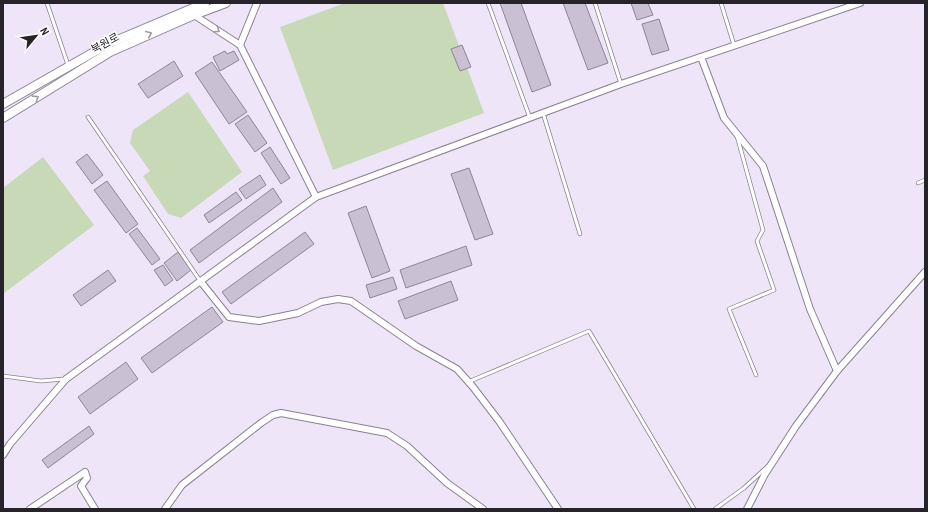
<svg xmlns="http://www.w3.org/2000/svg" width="928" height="512" viewBox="0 0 928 512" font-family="'Archivo Narrow','Noto Sans KR',sans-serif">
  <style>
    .green { fill: #c8d9b8 }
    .building { fill: #c9c1d3; stroke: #8d8697 }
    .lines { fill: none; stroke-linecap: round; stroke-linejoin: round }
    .service-casing { stroke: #898293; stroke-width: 4.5 }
    .minor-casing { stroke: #898293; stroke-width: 8 }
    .tertiary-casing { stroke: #898293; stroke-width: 10 }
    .service { stroke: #fff; stroke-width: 3 }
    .minor { stroke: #fff; stroke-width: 6 }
    .tertiary { stroke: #fff; stroke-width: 8 }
    .oneway { stroke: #9d9c9f }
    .labels { text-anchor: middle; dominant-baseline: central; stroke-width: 3; stroke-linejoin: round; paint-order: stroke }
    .street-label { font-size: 11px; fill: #26232a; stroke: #fff }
  </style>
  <rect width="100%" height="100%" fill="#eee6f8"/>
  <g class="green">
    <path d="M345,3H443L484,113L333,170L280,27Z"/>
    <path d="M188,92L242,172L181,218L168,214L143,176L150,171L130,143L133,130Z"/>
    <path d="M43,157L94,225L3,294V188Z"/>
  </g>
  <g class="building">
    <path d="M500,3H521L551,85L532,92Z"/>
    <path d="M563,3H585L608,63L588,70Z"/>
    <path d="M631,3H648L653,15L637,20Z"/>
    <path d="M659,19L669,50L652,55L642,24Z"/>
    <path d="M462,45L471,67L460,71L451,49Z"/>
    <path d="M225,51L227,54L234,51L239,60L220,71L213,57Z"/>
    <path d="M174,61L183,76L148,98L138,84Z"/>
    <path d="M212,62L247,112L229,124L195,73Z"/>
    <path d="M248,115L267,143L255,152L235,124Z"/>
    <path d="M270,147L290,178L281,184L261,153Z"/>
    <path d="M87,154L103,175L92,184L76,162Z"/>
    <path d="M469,168L493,234L475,240L451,174Z"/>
    <path d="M260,175L266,185L246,199L239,189Z"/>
    <path d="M107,181L138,224L126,233L94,190Z"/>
    <path d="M273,188L282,202L199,263L190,250Z"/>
    <path d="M236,192L242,200L209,223L204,215Z"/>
    <path d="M366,206L390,271L372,278L348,213Z"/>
    <path d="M137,228L160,259L152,265L129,234Z"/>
    <path d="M305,232L314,244L231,304L222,292Z"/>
    <path d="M466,246L472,265L406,288L400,270Z"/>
    <path d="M178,252L191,270L177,281L164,263Z"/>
    <path d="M163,265L173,280L165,286L154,270Z"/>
    <path d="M108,270L116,281L81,306L73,295Z"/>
    <path d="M393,277L397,289L370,298L366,285Z"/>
    <path d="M451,281L458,300L405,319L398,301Z"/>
    <path d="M212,307L223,322L152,373L141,358Z"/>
    <path d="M126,362L138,379L90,414L78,397Z"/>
    <path d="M89,426L94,434L48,468L42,460Z"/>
  </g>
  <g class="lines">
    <g class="service-casing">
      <g id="service">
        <path d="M47,3L68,65"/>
        <path d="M488,3L530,118"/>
        <path d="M595,3L621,84"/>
        <path d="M721,3L734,45"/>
        <path d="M543,113L580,234"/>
        <path d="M88,117L201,282"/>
        <path d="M737,136L763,230L757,241L774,290L729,309L756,375"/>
        <path d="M918,183L925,180"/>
        <path d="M3,376L41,381L64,379"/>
        <path d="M468,382L589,331L694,509"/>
        <path d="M715,509L744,488L768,466"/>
      </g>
    </g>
    <g class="minor-casing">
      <g id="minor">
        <path d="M194,15L240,45L316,197"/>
        <path d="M240,45L257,3"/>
        <path d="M701,57L724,118L763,166L810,309L837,371"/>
        <path d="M201,282L229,317L259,321L298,313L321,302L338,299L351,301L416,346L457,369L473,387L499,421L558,509"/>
        <path d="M3,455L10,444L66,379L316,197L621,84L860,3"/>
        <path d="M30,509L85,472L87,478L81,486L95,509"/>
        <path d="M165,509L182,485L261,423L273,415L281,413L387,433L407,446L447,483L483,509"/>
        <path d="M747,509L765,474L796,426L837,371L925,272"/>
      </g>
    </g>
    <g class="tertiary-casing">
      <g id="tertiary">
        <path d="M3,104L108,44L205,3"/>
        <path d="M3,118L110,52L194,15L226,3"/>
      </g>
    </g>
    <use href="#service" class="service"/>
    <use href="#minor" class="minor"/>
    <use href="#tertiary" class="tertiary"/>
  </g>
  <defs><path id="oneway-chevron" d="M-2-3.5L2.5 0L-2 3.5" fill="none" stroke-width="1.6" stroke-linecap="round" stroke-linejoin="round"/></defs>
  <g class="oneway">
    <use href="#oneway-chevron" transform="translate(217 30) rotate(34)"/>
    <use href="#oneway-chevron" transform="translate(149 34) rotate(-23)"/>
    <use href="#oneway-chevron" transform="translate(36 98) rotate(-32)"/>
  </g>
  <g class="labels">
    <g class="street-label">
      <text transform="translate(105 43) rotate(-29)">북원로</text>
    </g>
  </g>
  <rect width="928" height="512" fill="none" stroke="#26232a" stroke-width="8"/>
  <g transform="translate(36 36) rotate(61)" stroke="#ffffff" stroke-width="3" paint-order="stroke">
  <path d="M0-3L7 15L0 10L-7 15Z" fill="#26232a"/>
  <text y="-6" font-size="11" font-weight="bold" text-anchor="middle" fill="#26232a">N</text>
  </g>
</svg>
